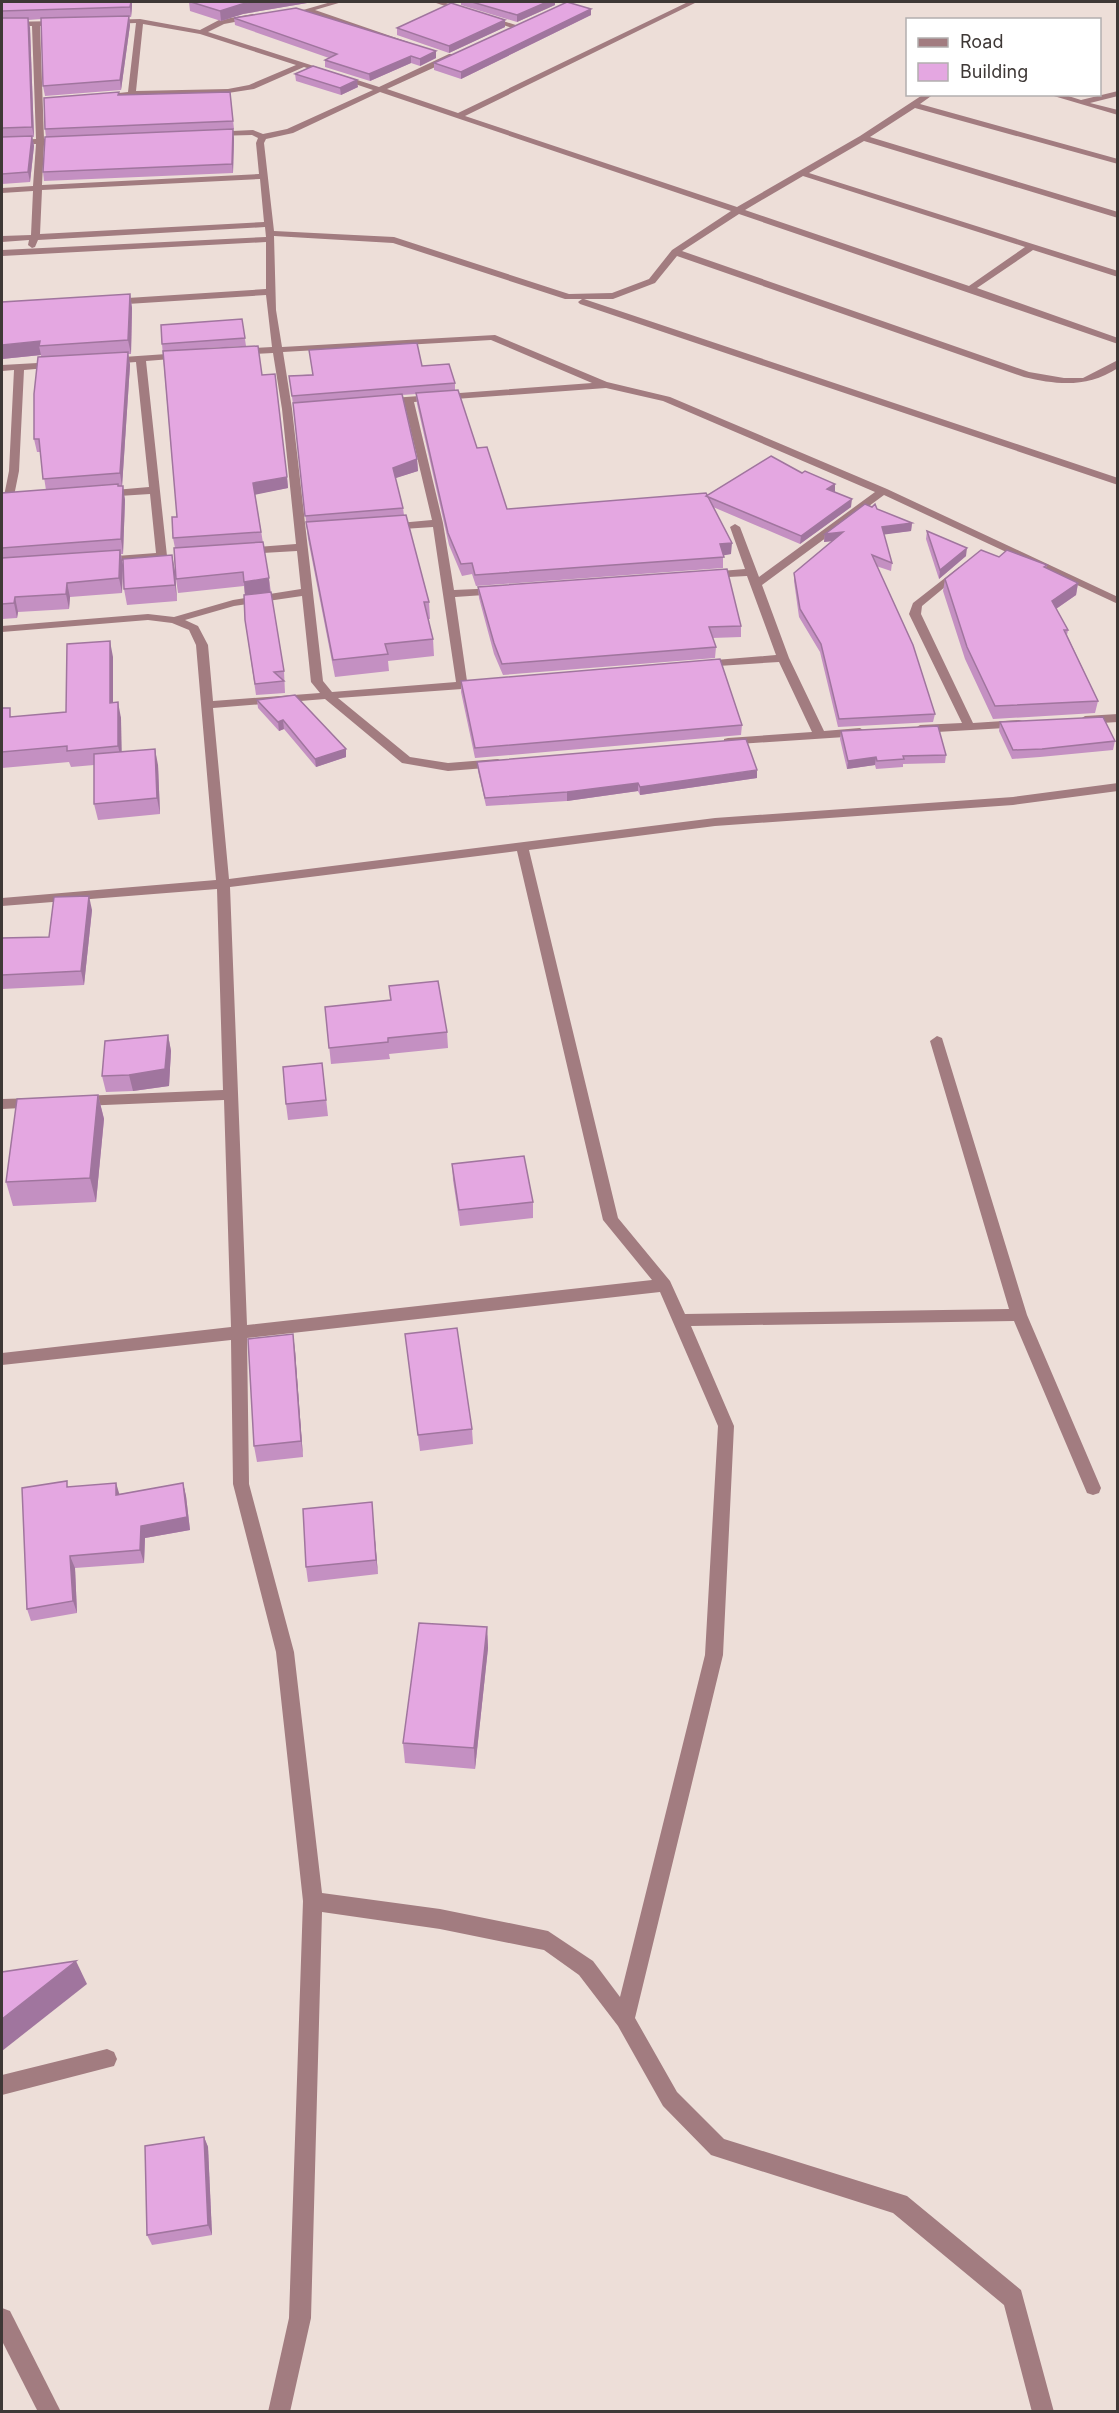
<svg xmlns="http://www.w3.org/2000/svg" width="1119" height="2413" viewBox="0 0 1119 2413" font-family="Inter,sans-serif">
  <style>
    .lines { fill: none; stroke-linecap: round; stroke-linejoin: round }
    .minor { fill: #a27c80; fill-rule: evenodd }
    .wall { fill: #c490c2 }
    .shaded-wall { fill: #a0759e }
    .building { fill: #e4a7e1; stroke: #a0759e; stroke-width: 1.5 }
  </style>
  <rect width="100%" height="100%" fill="#edded8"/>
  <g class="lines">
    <g class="minor">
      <path d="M331,2H342L315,10L408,42L401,44L303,10Z"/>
      <path d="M433,2H443L522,27L515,29Z"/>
      <path d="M688,2H697L465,116L737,207L860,136L924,94H934L920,104L1118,159V164L915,108L870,137L1118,212V218L864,141L809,173L1118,271V277L1033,250L977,288L1118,338V344L739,214L682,251L1029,372L1064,378H1083L1118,360V368C1087,388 1058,385 1024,377L677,256L655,283L613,299H584L1118,478V485L580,304L578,302L582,299H565L393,243L274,236L276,310L282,347L495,335L607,382L670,397L887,489L1118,597V604L884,495L762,585L789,658L824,731L860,728L866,732L860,736L724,745V739L728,738L812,732L779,662L703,667L697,664L703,661L776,655L747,576L709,578L703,575L709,572L745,569L730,527L735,524L740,527L759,577L875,492L663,401L606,388L414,402L443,523L454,590L499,588L505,591L499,594L455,597L467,681L481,679L487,683L481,687L462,689L338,698L410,757L448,763L498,759L504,763L498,767L448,771L402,763L325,699L213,708L229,879L715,818L1013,797L1118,783V791L1013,805L715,826L529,850L618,1218L670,1281L685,1314L1009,1309L930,1041L937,1036L942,1038L1027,1315L1101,1488L1099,1493L1093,1495L1087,1493L1014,1321L691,1326L734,1426L723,1655L635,2018L677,2092L724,2139L907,2196L1021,2290L1054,2412H1032L1004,2305L893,2213L711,2155L663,2106L618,2026L579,1975L544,1950L440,1929L322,1912L311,2318L290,2412H268L289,2318L303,1901L276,1652L233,1484L231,1340L2,1365V1353L231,1327L224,1100L81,1106L74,1101L81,1096L223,1090L217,889L2,906V898L216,880L196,645L189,630L172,623L148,620L2,632V626L148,614L174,617L233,600L301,589L297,551L244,554L239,551L244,548L296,544L282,409L273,353L238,355L233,352L238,349L272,347L266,295L112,305L107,302L112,299L266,289V242L2,256V250L266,237L265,227L38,240L35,247L32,248L28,245L29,240L2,242V236L31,235L33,191L2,193V188L33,186L36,144L2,145V141L36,139L32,26H2V22L61,21L65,23L61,25L40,26L44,139H64L68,141L64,143L44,144L42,185L259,174L256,143L258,138L252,135L214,136H211V132L253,130L263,134L287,129L373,90L304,67L254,89L228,93L119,97V93L128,92L136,23L109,24H106V20L140,19L200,30L219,20L253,14L257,16L256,18L224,24L208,32L379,87L449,54H455V58L387,89L458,113ZM143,24L200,34L296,65L249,85L228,89L136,91ZM380,92L731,211L672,250L649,279L612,293L569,294L394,237L274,231L264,143L266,139L293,133ZM803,176L1025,247L969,286L745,210ZM260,179L264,222L40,234L42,190ZM491,340L592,383L379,399V403L404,402L432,520L388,524L383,527L388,530L433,527L456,682L332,692L323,681L292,409L283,352ZM302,596L311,682L320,693L213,701L208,645L198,626L185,620L234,606ZM517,851L603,1220L652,1280L247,1325L230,887ZM660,1292L718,1426L705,1655L620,1997L593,1961L548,1931L440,1909L322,1893L294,1652L249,1484L247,1338Z"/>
      <path d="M1118,91V96L1090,103L1118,110V115L1047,94H1062L1081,100Z"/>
      <path d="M181,353L186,356L184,358L146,361L167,556L162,559L99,562V558L103,557L156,553L150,494L103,497L98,494L103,491L149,487L136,362L109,364L104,361L109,358Z"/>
      <path d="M55,362L58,363V367L24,370L19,471L13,501L8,504L4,503L3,501L9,471L14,370L2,371V365Z"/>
      <path d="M959,567L963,568V572L922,606L921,614L973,723L1019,720L1023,721V727L920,733L914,729L920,725L962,723L909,614L913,603Z"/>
      <path d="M1118,714V722L1085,724L1079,720L1085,716Z"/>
      <path d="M36,1098L43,1103L41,1107L2,1109V1099Z"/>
      <path d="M107,2049L114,2052L117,2059L114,2066L2,2095V2075Z"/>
      <path d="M2,2308L10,2311L61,2412H38L2,2341Z"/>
    </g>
  </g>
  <g class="wall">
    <path d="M2,2H132V7L131,17H129L130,25L121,90L45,96L43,86L41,19L28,20L30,28L34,137H32L34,146L30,182L2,184Z"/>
    <path d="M189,2H313L243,14L221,21L190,11Z"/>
    <path d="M461,2H555V5L517,22L461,5Z"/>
    <path d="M591,9V15L461,79L434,70V63Z"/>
    <path d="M234,18L436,51V58L420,66L411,63L370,81L325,67V60L329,58L235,25Z"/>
    <path d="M505,27L449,53L397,35V28Z"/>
    <path d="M295,74L358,87L341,95L296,81Z"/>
    <path d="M119,92V95L230,92L234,129L46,137L45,129Z"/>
    <path d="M234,138L233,173L44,181L43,172Z"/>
    <path d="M130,294L132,308L131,354H128L130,365L122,486L125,500L123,554H121L123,565L122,593L70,597L69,609L18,612L17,618L2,619V493L46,490L40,452H37L34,439L41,355L2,359Z"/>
    <path d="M242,319L246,346L206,348L262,375L287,477L288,488L255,494L284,671L285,693L256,695L245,620V595L244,586L178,593L176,579L175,548L173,538L177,517L162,344Z"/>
    <path d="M422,366L455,383V390L477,448L507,509L707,496L835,492L851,507L800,544L713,507L731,554L723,555V568L476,586L472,574L462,576L449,545L417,404L416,394L402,395L417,459L418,471L395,478L403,508L404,515L429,602L430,619H428L433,639L434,656L388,661L389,671L335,677L308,539L293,404L289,376Z"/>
    <path d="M912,523L911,531L884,534L892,563L891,571L876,566L935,714L933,722L838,727L820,652L799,617L794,581V573L832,541L824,542L825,534Z"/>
    <path d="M927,531L966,556L939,579L926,539Z"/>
    <path d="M999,557L1047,565L1046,568L1078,583L1076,595L1056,609L1068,630L1067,635L1098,701L1095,713L993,719L965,659L943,591L945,579Z"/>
    <path d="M175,571L177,601L127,605L124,589Z"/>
    <path d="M478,587L741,626V637L712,638L716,647L715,658L503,675L494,654L479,598Z"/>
    <path d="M113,657V702L121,718V752L158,765L160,814L98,820L94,804V765L71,767L69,762L2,768V708L12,717L66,712Z"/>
    <path d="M461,681L742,725L741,735L475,758L461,692Z"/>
    <path d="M257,700L346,749V757L316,767L284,729L279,731L258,708Z"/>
    <path d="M1000,722L1115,741L1113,750L1040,757L1012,759L999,731Z"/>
    <path d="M841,731L946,755L945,763L903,764V767L876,769L875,765L847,769L840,739Z"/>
    <path d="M477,762L757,778L640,795L638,791L567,801L486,806L478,771Z"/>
    <path d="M92,910L84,985L2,989L3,994L2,1006V938L49,937Z"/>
    <path d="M389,986L447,1032L448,1048L389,1054L390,1059L331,1064L325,1007L390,1000Z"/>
    <path d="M168,1035L171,1051L169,1086L133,1091L106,1092L102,1076Z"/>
    <path d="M322,1063L328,1116L288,1120L286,1104Z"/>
    <path d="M98,1095L104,1119L96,1202L13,1206L6,1182Z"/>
    <path d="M452,1164L533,1202V1218L460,1226L453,1180Z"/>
    <path d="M405,1334L472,1429L473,1444L420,1451Z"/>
    <path d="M295,1350L303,1457L257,1462L254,1446Z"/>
    <path d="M183,1483L186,1496L190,1530L145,1538L144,1563L75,1568L77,1613L31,1621L27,1609L69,1487L120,1494Z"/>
    <path d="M373,1517L378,1574L308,1582L306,1567Z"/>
    <path d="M487,1627L488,1648L475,1769L405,1763L403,1743Z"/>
    <path d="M204,2137L208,2147L212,2235L152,2245L147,2235Z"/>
  </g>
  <g class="shaded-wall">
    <path d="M131,2H132V7L131,17L130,7Z"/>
    <path d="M255,2H313L243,14L221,21L220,11L242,4Z"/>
    <path d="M547,2H555V5L517,22V15Z"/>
    <path d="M591,9V15L461,79V72Z"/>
    <path d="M129,16L130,25L121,90L120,80Z"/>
    <path d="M28,18L30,28L34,137L32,127Z"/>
    <path d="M505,20V27L449,53V46Z"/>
    <path d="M436,51V58L420,66V59Z"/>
    <path d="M411,56V63L370,81L369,74Z"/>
    <path d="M357,80L358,87L341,95L340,88Z"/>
    <path d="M233,129L234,138L233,173L232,164Z"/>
    <path d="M32,136L34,146L30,182L28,172Z"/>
    <path d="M130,294L132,308L131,354L128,340Z"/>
    <path d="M40,341L39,346L41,355L2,359V345Z"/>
    <path d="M128,352L130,365L122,487L120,473Z"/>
    <path d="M417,459L418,471L393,479V468Z"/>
    <path d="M287,477L288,488L254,495L253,483Z"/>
    <path d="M835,484V492L827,489Z"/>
    <path d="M123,486L125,500L123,554L121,539Z"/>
    <path d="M852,499L851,507L800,544L801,536Z"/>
    <path d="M912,523L911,531L881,535L882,527Z"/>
    <path d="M843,532L842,540L824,542L825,534Z"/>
    <path d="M732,543L731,554L720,556V544Z"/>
    <path d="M967,548L966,556L939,579L940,570Z"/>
    <path d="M120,550L123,565L122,593L119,578Z"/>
    <path d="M172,555L175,571L177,601L175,585Z"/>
    <path d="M269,578L270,592L245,596L244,582Z"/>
    <path d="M67,583L70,597L69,609L66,594Z"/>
    <path d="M1078,583L1076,595L1050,613L1052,601Z"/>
    <path d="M15,597L18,612L17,618L14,603Z"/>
    <path d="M110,641L113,657V719L110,703Z"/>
    <path d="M118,702L121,718L122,763L118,746Z"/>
    <path d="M283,720L284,729L279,731L278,722Z"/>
    <path d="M155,749L158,765L160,814L157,798Z"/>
    <path d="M346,749V757L316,767L315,759Z"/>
    <path d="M876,757L875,765L847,769L848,761Z"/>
    <path d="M757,770V778L640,795V787Z"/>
    <path d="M638,783V791L567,801V792Z"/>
    <path d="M89,896L92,910L84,985L81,971Z"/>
    <path d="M2,987L3,994L2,1006Z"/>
    <path d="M168,1035L171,1051L169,1086L133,1091L129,1075Z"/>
    <path d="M98,1095L104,1119L96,1202L90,1178Z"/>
    <path d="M293,1334L295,1350L303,1457L301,1441Z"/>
    <path d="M116,1483L120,1496L116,1495Z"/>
    <path d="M183,1483L186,1496L190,1530L145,1538L144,1563L140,1550L141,1526Z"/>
    <path d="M372,1502L373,1517L378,1574L376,1560Z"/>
    <path d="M70,1556L75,1568L77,1613L73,1601Z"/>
    <path d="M487,1627L488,1648L475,1769L474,1748Z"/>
    <path d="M76,1961L87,1984L2,2051V2019Z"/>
    <path d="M204,2137L208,2147L212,2235L208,2225Z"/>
  </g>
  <g class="building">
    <path d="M2,2H131L130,7L2,11Z"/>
    <path d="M191,2H255L242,4L220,11Z"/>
    <path d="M472,2H547L517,15Z"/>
    <path d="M567,2L591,9L461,72L434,63Z"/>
    <path d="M451,3L505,20L449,46L397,28Z"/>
    <path d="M296,8L436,51L420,59L411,56L369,74L325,60L337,54L234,18Z"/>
    <path d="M129,16L120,80L43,86L41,18Z"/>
    <path d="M2,18H28L32,127L2,128Z"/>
    <path d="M313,66L357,80L340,88L295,74Z"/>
    <path d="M119,92L118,95L230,92L233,121L45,129L44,98Z"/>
    <path d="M233,129L232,164L43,172L45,137Z"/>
    <path d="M32,136L28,172L2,174V137Z"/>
    <path d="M130,294L128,340L39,346L40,341L2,345V302Z"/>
    <path d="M242,319L245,338L162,344L161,325Z"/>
    <path d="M417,343L422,366L449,364L455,383L292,396L289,376L313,375L309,350Z"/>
    <path d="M258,346L262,375L275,374L287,477L253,483L261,532L173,538L172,517H177L163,351Z"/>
    <path d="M128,352L120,473L43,479L39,439H34V394L38,357Z"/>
    <path d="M458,390L477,448L487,447L507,509L706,493L732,543L720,544L724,557L475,575L472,563L461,564L448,533L416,393Z"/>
    <path d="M402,394L417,459L393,468L403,508L305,516L293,403Z"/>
    <path d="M771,456L802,473L805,471L835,484L827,489L852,499L801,536L706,496Z"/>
    <path d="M118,484V486H123L121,539L2,548V493Z"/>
    <path d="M865,504L872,507L875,504L877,509L912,523L882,527L892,563L872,555L913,645L935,714L839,719L821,644L800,609L794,573L843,532L825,534Z"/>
    <path d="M406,515L429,602H424L433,639L385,644L388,654L333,660L306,522Z"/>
    <path d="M927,531L967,548L940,570Z"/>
    <path d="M263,542L269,578L244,582L243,572L176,579L174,548Z"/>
    <path d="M120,550L119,578L67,583L66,594L15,597L14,603L2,604V558Z"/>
    <path d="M981,550L999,557L1007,550L1047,565L1044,567L1078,583L1052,601L1068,630H1064L1098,701L995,706L967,647L945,579Z"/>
    <path d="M172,555L175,585L124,589L123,559Z"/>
    <path d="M727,569L741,626L709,627L716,647L502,664L494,643L478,587Z"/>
    <path d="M271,592L284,671L274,672L284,681L255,684L245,620L244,595Z"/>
    <path d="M110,641V703L118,702V746L67,751V746L2,752V708H10V717L66,712L67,644Z"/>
    <path d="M720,659L742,725L475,748L461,681Z"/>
    <path d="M295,695L346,749L315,759L283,720L278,722L257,700Z"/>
    <path d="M1103,717L1115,741L1042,749L1013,750L1000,722Z"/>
    <path d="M938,726L946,755L903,756L904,759L877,761L876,757L848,761L841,731Z"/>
    <path d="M746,739L757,770L640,787L638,783L567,792L485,798L477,762Z"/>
    <path d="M155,749L157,798L94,804V754Z"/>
    <path d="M89,896L81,971L2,975V938L49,937L54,897Z"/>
    <path d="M438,981L447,1032L388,1038V1042L329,1048L325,1007L391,1000L389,986Z"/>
    <path d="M168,1035L165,1069L129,1075L102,1076L105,1041Z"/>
    <path d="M322,1063L326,1100L286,1104L283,1067Z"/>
    <path d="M98,1095L90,1178L6,1182L17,1099Z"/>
    <path d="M524,1156L533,1202L459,1210L452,1164Z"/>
    <path d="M457,1328L472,1429L418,1435L405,1334Z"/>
    <path d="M293,1334L301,1441L254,1446L248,1339Z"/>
    <path d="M67,1481V1487L116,1483V1495L183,1483L187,1517L141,1526L140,1550L70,1556L73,1601L27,1609L22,1488Z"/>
    <path d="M372,1502L376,1560L306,1567L303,1509Z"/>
    <path d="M419,1623L487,1627L474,1748L403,1743Z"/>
    <path d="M76,1961L2,2019V1972Z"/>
    <path d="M204,2137L208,2225L147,2235L145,2146Z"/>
  </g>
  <rect width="1119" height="2413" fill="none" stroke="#3e3836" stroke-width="6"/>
  <rect x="906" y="18" width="195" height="78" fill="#ffffff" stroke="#b2afaf" stroke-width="1.5"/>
  <rect x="918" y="38" width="30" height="9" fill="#a27c80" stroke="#b2afaf" stroke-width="1.5"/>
  <text x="960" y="48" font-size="18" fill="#3e3836">Road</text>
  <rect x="918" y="63" width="30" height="18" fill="#e4a7e1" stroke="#b2afaf" stroke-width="1.5"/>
  <text x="960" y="78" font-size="18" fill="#3e3836">Building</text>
</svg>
